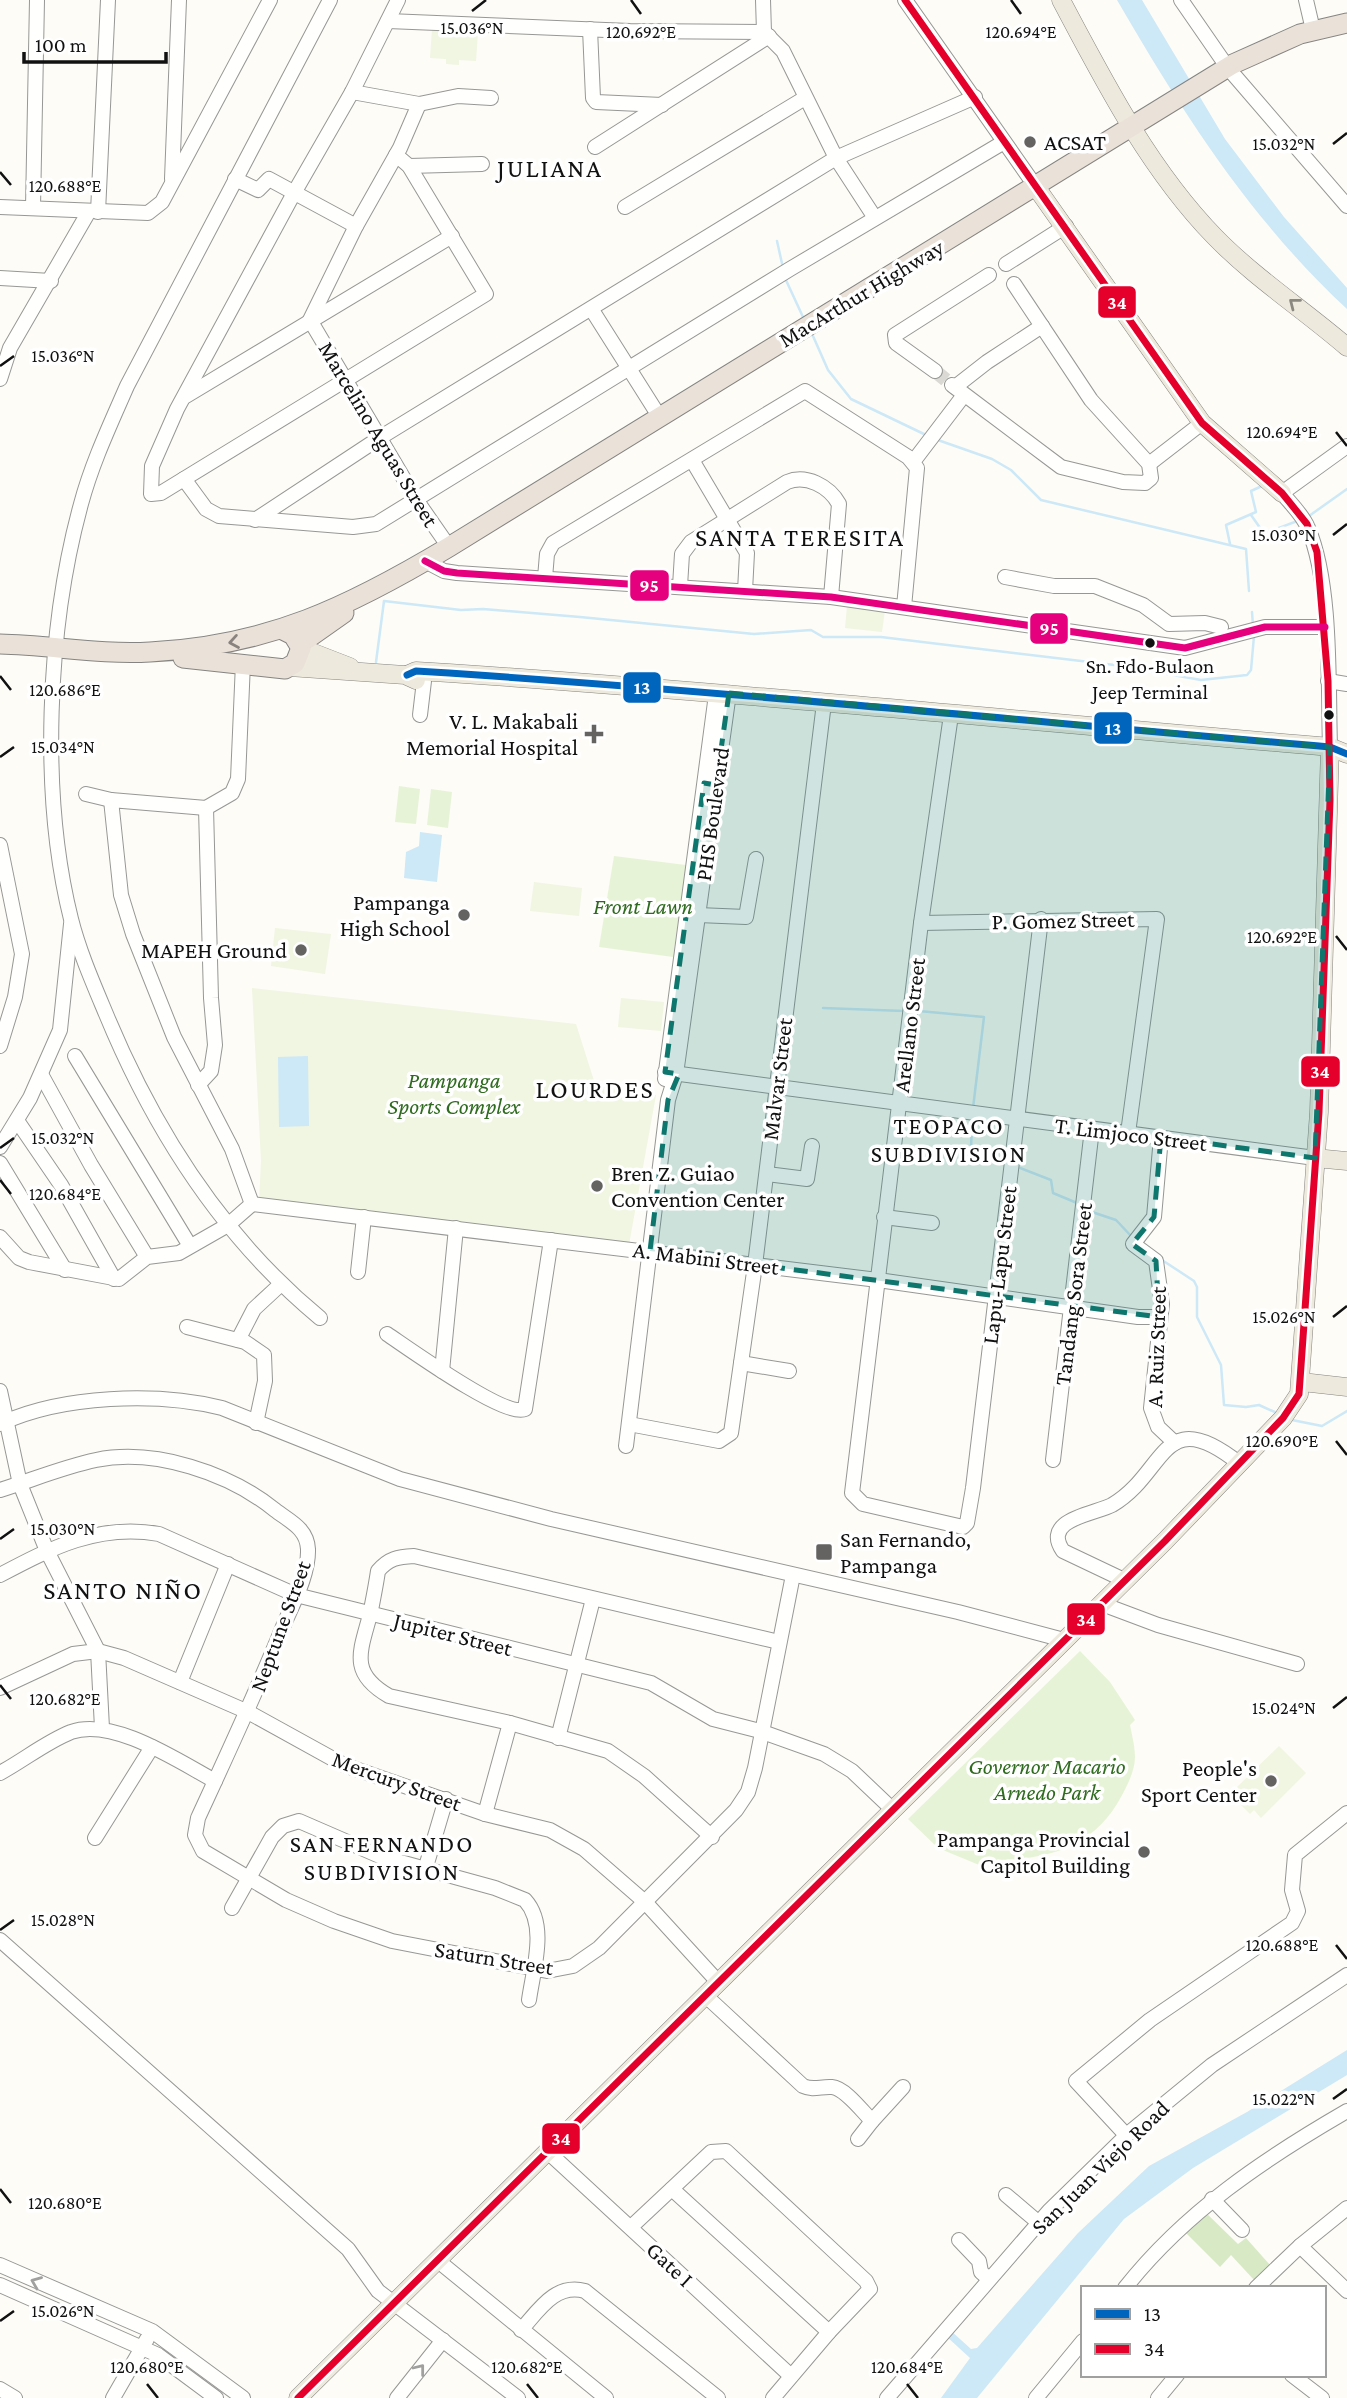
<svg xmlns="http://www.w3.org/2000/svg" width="1347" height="2398" viewBox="0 0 1347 2398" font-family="'Crimson Pro',serif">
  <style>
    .green { fill: #e7f3d7 }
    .forest { fill: #d8eac5 }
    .pitch { fill: #f0f6e1 }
    .water { fill: #cde8f7 }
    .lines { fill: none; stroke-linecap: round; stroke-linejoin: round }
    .stream { stroke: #cde8f7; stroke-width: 2.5 }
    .minor-tunnel { stroke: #dad9d4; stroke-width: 14; stroke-dasharray: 14 7; stroke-linecap: butt }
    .minor-casing { stroke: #979795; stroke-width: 16 }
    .major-casing { stroke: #858482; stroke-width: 19 }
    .highway-casing { stroke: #858482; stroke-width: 21 }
    .minor { stroke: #fffffe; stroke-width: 14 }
    .major { stroke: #ede9dc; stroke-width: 18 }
    .highway { stroke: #eae1d8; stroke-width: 19 }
    .bus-1-casing { stroke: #fff; stroke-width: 12 }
    .bus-2-casing { stroke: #fff; stroke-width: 12 }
    .bus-3-casing { stroke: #fff; stroke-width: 12 }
    .bus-1 { stroke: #0065bd; stroke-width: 7 }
    .bus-2 { stroke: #e4002b; stroke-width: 7 }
    .bus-3 { stroke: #e5007d; stroke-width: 7 }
    .oneway { stroke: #8a8881 }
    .oneway2 { stroke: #88837e }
    .oneway3 { stroke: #a0a09f }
    .marked { fill: #0f766e; fill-opacity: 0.2; stroke: #0f766e; stroke-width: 5; stroke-dasharray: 14 9; stroke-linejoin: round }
    .ticks { fill: none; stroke: #111; stroke-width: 2.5 }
    .poi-dot { fill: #646362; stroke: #fff; stroke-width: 2.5 }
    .bus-dot { fill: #111; stroke: #fff; stroke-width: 2.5 }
    .labels { text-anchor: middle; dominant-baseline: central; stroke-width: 7; stroke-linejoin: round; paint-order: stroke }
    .bus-label { font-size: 21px; fill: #111; stroke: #fff }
    .poi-label { font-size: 23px; fill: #111; stroke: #fff; text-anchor: end }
    .street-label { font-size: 23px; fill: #111; stroke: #fff }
    .park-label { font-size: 23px; font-style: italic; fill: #2f6b1f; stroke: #fff }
    .neighbourhood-label { font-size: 24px; letter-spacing: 2px; fill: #111; stroke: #fff }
    .quarter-label { font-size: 26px; letter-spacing: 2px; fill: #111; stroke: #fff }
    .ticks-label { font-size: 18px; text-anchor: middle; fill: #111; stroke: #fff; stroke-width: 7; stroke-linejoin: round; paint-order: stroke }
    .line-badge { stroke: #fff; stroke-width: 2.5 }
    .badge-label { font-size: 19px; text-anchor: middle; font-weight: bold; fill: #fff }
  </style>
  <rect width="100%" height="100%" fill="#fdfcf7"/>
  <g class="green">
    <path d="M399,786L420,789L416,824L395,822Z"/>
    <path d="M431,789L452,792L448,828L427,825Z"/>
    <path d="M614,856L686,865L673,957L599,947Z"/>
    <path d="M1080,1651L1110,1682L1135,1720L1130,1725C1132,1735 1135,1747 1135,1757C1135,1771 1127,1786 1121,1797C1094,1848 1046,1860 993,1860L984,1867L938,1848L908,1819Z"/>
  </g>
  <path class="forest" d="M1203,2210L1238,2244L1246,2238L1270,2265L1255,2281L1231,2255L1220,2267L1183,2230Z"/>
  <g class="pitch">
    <path d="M432,29L478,32L476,61L459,60V65L446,64V59L430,58Z"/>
    <path d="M847,606L885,610L882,632L845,628Z"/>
    <path d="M534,882L582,888L579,916L530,911Z"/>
    <path d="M275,928L331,934L325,974L271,966Z"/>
    <path d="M252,988L576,1024L595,1084L656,1095L628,1250L259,1203L261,1161Z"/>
    <path d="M621,998L664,1002L661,1031L618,1027Z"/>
    <path d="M1279,1746L1306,1773L1261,1818L1254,1810L1250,1814L1236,1800L1241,1796L1235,1789Z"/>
  </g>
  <g class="water">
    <path d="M1117,0H1142L1225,139L1284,217L1347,288V309C1251,220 1182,112 1117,0Z"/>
    <path d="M420,832L442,835L437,882L404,878L406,852L419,846Z"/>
    <path d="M308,1056L309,1126L279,1127L278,1057Z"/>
    <path d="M1347,2050V2075L1193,2168L1124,2219L977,2398H941L970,2358L946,2336L950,2330L971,2349L977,2348L1078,2233L1149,2166L1247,2112Z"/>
  </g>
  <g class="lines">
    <g class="stream">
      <path d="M777,241L783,268"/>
      <path d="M785,278L803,317"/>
      <path d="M813,336L828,370L851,399L926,435"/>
      <path d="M935,439L992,459L1011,470L1041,500L1246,549L1249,591"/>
      <path d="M1251,515L1263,532H1268L1300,520"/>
      <path d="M1309,516L1347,489"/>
      <path d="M1230,544L1226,525L1256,512L1251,491L1262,486"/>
      <path d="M1252,612L1253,626"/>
      <path d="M376,662L384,601L461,610L483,609L580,617L754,634L811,630L823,637H881L1123,666L1201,680L1247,675L1251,670L1254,636"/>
      <path d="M823,1008L904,1011"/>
      <path d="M919,1011L984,1017L973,1108"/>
      <path d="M972,1119L971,1149H981V1153L990,1154L997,1163H1006"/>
      <path d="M1015,1166L1051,1180L1053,1193L1077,1203"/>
      <path d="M1089,1211L1116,1220L1132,1237"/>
      <path d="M1162,1260L1194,1281L1197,1287V1317L1221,1365L1224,1405L1246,1407L1259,1405L1277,1413"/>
      <path d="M1292,1420L1322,1426L1347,1411"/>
    </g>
    <path class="minor-tunnel" d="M935,371L952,385"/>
    <g class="minor-casing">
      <g id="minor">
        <path d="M763,0L764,32"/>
        <path d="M905,0L1036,187"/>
        <path d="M1181,0L1228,68L1347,206"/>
        <path d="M1306,0L1313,30"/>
        <path d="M388,21L630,31L764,32L783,51L836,158L875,218"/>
        <path d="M590,29L593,98L596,102L662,105"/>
        <path d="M352,92L419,104L458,96L491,98"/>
        <path d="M419,104L400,148L356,226L310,320L417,501L449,547"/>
        <path d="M595,147L769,36"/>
        <path d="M396,155L409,166L486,294L161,493L151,494L152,466L177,409L294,193L352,92L398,0"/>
        <path d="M409,166L482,164"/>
        <path d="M172,179L179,0"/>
        <path d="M235,179L258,190L269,179L356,226"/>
        <path d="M0,207L148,213L162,202L270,0"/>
        <path d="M33,207L37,0"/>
        <path d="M625,207L805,98"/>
        <path d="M98,212L108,0"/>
        <path d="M1006,264L1066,226"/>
        <path d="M0,278L51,281"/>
        <path d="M592,310L659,416"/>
        <path d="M935,371L896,343L895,335L989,275"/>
        <path d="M0,379L10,348L88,213"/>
        <path d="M952,385L1061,467L1123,482L1145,483L1151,478L1149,464L1091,400L1014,284"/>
        <path d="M955,387L987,362L1042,326"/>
        <path d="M186,396L452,236"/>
        <path d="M692,460L747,553L745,591"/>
        <path d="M913,462L964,395"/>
        <path d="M1149,464L1202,423"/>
        <path d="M184,479L206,509L219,516L353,527L376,524L790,269L1004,142"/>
        <path d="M255,520L381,437L836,158L975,97"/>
        <path d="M425,561L444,571L457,573L831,597L1185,648L1265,627H1325"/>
        <path d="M1005,577L1054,586H1095L1143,605L1169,624L1205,623L1221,627"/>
        <path d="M545,578L547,554L553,543L805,391L908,457L917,468L904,607"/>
        <path d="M680,586L682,554L691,542L787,482C806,474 829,486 839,504L831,597"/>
        <path d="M1328,681L1347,684"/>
        <path d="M420,715L424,681"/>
        <path d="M951,715L921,923L852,1493L863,1504L963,1527L967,1523L973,1488L1041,919"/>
        <path d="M1330,747C1328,684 1332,584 1308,528C1303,515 1291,504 1282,493L1347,446"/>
        <path d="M86,794L111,800"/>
        <path d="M206,808L111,800L121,895L133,934L174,1037L232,1149L252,1204"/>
        <path d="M0,845L22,954L15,997L0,1046"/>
        <path d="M698,915L746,917L756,859"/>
        <path d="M921,923L1157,919L1128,1133"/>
        <path d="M75,1056L190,1246"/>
        <path d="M665,1072L1315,1158"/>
        <path d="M42,1076L91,1165L147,1257"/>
        <path d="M665,1079L715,702"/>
        <path d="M198,1085L211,1071L215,1045L211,998L206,808L232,793L238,779L243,663"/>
        <path d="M18,1122L61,1185L114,1279"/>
        <path d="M1161,1137L1154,1217L1133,1244L1156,1261L1162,1304L1151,1408L1158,1427L1175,1443"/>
        <path d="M0,1147L30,1098L60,1030L71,924"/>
        <path d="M0,1163L65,1270"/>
        <path d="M767,1174L807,1179L812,1146"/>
        <path d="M252,1204L878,1280L1138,1317H1159"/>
        <path d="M884,1217L932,1223"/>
        <path d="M0,1237L19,1258L29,1262L119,1279L147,1257L179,1253L228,1225L252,1204"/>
        <path d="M358,1272L364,1217"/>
        <path d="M320,1318C222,1237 154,1130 106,1014C93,983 79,951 71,919C40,795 47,628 81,504C92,463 110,425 127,386L330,0"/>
        <path d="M187,1327L245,1342L264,1355L265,1381L256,1423"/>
        <path d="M387,1334C408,1348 505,1418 525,1409L551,1240"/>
        <path d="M238,1340L254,1309L281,1284"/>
        <path d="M741,1363L789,1371"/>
        <path d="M442,1371L456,1228"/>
        <path d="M0,1391L20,1484L47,1551L98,1651L102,1728"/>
        <path d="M0,1424C62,1395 157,1392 222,1408L400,1479L551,1519L958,1612L1064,1640"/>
        <path d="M629,1424L719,1441L731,1433L755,1265L824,703"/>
        <path d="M626,1446L668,1100L676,1074L729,693"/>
        <path d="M1053,1460L1092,1129"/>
        <path d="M0,1490C32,1480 63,1467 96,1460C155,1448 229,1473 275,1510C289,1521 307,1528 308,1549C309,1575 292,1605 282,1629C256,1693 227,1755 198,1818L195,1835L203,1851L286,1900L334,1921L392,1941L547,1971L573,1966L599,1948L736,1810L748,1792L755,1768L793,1575"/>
        <path d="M0,1575C51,1548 99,1523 159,1534L296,1595L651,1683L713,1719L760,1731L824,1754L852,1771L892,1809"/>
        <path d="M1124,1580L1063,1551C1041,1519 1095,1514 1112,1505C1167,1473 1161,1401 1240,1464"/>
        <path d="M1102,1604L1158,1625L1297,1664"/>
        <path d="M180,1682L228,1564"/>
        <path d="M0,1688L73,1654L98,1651L124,1658L248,1712L344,1765L485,1814L550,1830L584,1849L645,1902L719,1983"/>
        <path d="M558,1738L593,1599"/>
        <path d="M0,1773C24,1760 46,1742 71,1732C113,1717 178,1761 215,1781"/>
        <path d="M485,1814L510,1723"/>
        <path d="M712,1837L644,1776L608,1751L510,1723L389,1696C349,1673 360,1652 370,1615C373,1600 376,1585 378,1571C389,1558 398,1557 414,1556L779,1642"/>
        <path d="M95,1838L152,1747"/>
        <path d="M425,1870L446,1799"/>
        <path d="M232,1908L272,1837L283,1826L299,1821L382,1857L495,1888L525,1900C548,1925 533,1970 529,2000"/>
        <path d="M0,1940L348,2249L378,2291L518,2398"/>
        <path d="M707,1997L803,2086C814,2091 821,2086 832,2087C845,2088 863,2112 872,2121L858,2139"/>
        <path d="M872,2121L903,2087"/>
        <path d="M1126,2135L1076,2081L1150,2020L1292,1923L1298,1911L1292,1890L1295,1855L1347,1813"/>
        <path d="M548,2152L791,2376"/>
        <path d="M672,2189L829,2332"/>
        <path d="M1006,2195L1039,2223"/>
        <path d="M1212,2199L1242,2230"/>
        <path d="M631,2227L711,2152L726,2151L866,2281L870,2289L829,2332L773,2398"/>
        <path d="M959,2240L979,2261L981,2272L989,2279"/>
        <path d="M1300,2246L1347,2291"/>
        <path d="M437,2260L606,2398"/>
        <path d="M0,2265L152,2331L243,2398"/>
        <path d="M0,2285L158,2355L216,2398"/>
        <path d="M1125,2288C1185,2212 1264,2159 1347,2111"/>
        <path d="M1256,2288L1300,2246L1347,2208"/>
        <path d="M521,2330C539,2310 555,2283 585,2291L718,2398"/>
        <path d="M1292,2375L1322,2398"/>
        <path d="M0,2389L15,2398"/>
        <path d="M113,2398L147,2339"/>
        <path d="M397,2398L443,2340"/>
        <path d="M887,2398L1049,2211L1129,2133L1212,2065L1347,1975"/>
        <path d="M1036,2398L1083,2341"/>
        <path d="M1158,2398L1177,2375"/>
      </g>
    </g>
    <g class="major-casing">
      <g id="major">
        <path d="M1061,0C1105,83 1149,169 1215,237C1255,278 1304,310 1347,347"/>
        <path d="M1036,187L1202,423L1282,493"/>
        <path d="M301,648L350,667"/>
        <path d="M289,667L405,675L416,680"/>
        <path d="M407,675L416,671L449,673C743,693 1036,722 1330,747L1347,754"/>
        <path d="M1315,1158L1347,1161"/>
        <path d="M1302,1382L1347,1387"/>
        <path d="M298,2398L1165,1541L1283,1418L1299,1394L1319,1112L1330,747"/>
      </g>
    </g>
    <g class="highway-casing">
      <g id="highway">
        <path d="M0,644C50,645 100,655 150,652C268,646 349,607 449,547L1233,64L1300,34L1347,23"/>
        <path d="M300,644L344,613"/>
        <path d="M183,658L285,669L295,663L301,648L293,635L283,630"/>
      </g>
    </g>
    <use href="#minor" class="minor"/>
    <use href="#major" class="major"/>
    <use href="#highway" class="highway"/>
    <g class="bus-1-casing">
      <path id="bus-1" d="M407,675L416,671L449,673C743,693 1036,722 1330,747L1347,754"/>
    </g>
    <g class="bus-2-casing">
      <path id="bus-2" d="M298,2398L1165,1541L1283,1418L1299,1394L1319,1112L1330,800L1328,681L1317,552L1307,524L1282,493L1202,423L905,0"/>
    </g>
    <g class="bus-3-casing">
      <path id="bus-3" d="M425,561L444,571L457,573L831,597L1185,648L1265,627H1325"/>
    </g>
    <use href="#bus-1" class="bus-1"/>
    <use href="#bus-2" class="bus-2"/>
    <use href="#bus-3" class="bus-3"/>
  </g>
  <defs><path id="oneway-chevron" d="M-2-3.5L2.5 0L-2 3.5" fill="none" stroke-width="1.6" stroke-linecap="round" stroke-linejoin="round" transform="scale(1.75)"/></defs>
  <use class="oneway" href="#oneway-chevron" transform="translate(1294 303) rotate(-142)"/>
  <use class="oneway2" href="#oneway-chevron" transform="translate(234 642) rotate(170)"/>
  <g class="oneway3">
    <use href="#oneway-chevron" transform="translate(36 2282) rotate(-158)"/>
    <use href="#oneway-chevron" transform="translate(420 2369) rotate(-52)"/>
  </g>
  <path class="marked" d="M729,693L1330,747L1315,1158L1161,1137L1154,1217L1132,1244L1156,1261L1159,1317L650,1251L668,1100L679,1074L665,1072L704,783L716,785Z"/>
  <path class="ticks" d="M631,0L641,14M1011,0L1021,14M472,11L486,0M1333,144L1347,133M0,172L11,185M0,366L14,356M1336,432L1347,446M1333,535L1347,524M0,676L11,690M0,757L14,747M1336,936L1347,950M0,1148L14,1138M0,1180L11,1194M1333,1317L1347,1306M1336,1441L1347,1455M0,1539L14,1529M0,1685L11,1699M1333,1708L1347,1697M0,1930L14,1920M1336,1945L1347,1959M1333,2099L1347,2089M0,2189L11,2203M0,2321L14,2311M147,2384L158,2398M527,2384L538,2398M907,2384L918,2398"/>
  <g class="poi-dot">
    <circle cx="1030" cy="142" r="7"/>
    <path d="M590.5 723.5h7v7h7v7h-7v7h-7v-7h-7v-7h7z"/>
    <circle cx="464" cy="915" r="7"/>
    <circle cx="301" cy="950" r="7"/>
    <circle cx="597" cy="1186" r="7"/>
    <rect x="815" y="1543" width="18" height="18" rx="3.5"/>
    <circle cx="1271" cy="1781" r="7"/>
    <circle cx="1144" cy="1852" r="7"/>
  </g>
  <g class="bus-dot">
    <circle cx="1150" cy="643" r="6"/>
    <circle cx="1329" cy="715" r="6"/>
  </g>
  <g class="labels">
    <g class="bus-label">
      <text x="1150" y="666">Sn. Fdo-Bulaon<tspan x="1150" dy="26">Jeep Terminal</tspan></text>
    </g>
    <g class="poi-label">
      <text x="1044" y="142" text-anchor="start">ACSAT</text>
      <text x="578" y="721">V. L. Makabali<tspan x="578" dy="26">Memorial Hospital</tspan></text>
      <text x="450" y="902">Pampanga<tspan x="450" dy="26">High School</tspan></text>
      <text x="287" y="950">MAPEH Ground</text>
      <text x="611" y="1173" text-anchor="start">Bren Z. Guiao<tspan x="611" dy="26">Convention Center</tspan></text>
      <text x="840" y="1539" text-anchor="start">San Fernando,<tspan x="840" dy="26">Pampanga</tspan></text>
      <text x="1257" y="1768">People's<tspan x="1257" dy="26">Sport Center</tspan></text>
      <text x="1130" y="1839">Pampanga Provincial<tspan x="1130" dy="26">Capitol Building</tspan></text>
    </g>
    <g class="street-label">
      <text transform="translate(861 293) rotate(-31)">MacArthur Highway</text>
      <text transform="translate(379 434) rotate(59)">Marcelino Aguas Street</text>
      <text transform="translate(712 814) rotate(-82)">PHS Boulevard</text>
      <text transform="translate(1063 920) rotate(-1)">P. Gomez Street</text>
      <text transform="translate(909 1025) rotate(-83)">Arellano Street</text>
      <text transform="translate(777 1079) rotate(-83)">Malvar Street</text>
      <text transform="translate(1131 1134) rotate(7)">T. Limjoco Street</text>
      <text transform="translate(706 1258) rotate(7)">A. Mabini Street</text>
      <text transform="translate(999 1265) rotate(-83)">Lapu-Lapu Street</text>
      <text transform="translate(1073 1294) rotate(-83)">Tandang Sora Street</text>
      <text transform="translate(1156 1347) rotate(-88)">A. Ruiz Street</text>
      <text transform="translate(280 1626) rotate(-70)">Neptune Street</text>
      <text transform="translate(453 1634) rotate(14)">Jupiter Street</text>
      <text transform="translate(397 1781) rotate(20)">Mercury Street</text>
      <text transform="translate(494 1958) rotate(9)">Saturn Street</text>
      <text transform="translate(1100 2167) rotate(-44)">San Juan Viejo Road</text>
      <text transform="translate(670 2264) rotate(43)">Gate I</text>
    </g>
    <g class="park-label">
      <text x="643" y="906">Front Lawn</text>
      <text x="454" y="1080">Pampanga<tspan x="454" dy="26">Sports Complex</tspan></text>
      <text x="1047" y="1766">Governor Macario<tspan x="1047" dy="26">Arnedo Park</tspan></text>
    </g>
    <g class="neighbourhood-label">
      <text x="949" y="1125">TEOPACO<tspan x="949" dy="28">SUBDIVISION</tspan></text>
      <text x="382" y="1843">SAN FERNANDO<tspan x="382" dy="28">SUBDIVISION</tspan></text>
    </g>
    <g class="quarter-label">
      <text x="550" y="168">JULIANA</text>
      <text x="800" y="537">SANTA TERESITA</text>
      <text x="595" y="1089">LOURDES</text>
      <text x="123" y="1590">SANTO NIÑO</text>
    </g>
  </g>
  <g class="ticks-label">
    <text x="472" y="34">15.036°N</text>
    <text x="641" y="38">120.692°E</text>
    <text x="1021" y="38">120.694°E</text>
    <text x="1284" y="150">15.032°N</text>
    <text x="65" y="192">120.688°E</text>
    <text x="63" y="362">15.036°N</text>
    <text x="1282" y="438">120.694°E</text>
    <text x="1284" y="541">15.030°N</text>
    <text x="65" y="696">120.686°E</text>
    <text x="63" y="753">15.034°N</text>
    <text x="1282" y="943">120.692°E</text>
    <text x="63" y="1144">15.032°N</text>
    <text x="65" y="1200">120.684°E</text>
    <text x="1284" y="1323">15.026°N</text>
    <text x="1282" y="1447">120.690°E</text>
    <text x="63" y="1535">15.030°N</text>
    <text x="65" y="1705">120.682°E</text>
    <text x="1284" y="1714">15.024°N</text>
    <text x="63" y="1926">15.028°N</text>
    <text x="1282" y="1951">120.688°E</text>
    <text x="1284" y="2105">15.022°N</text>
    <text x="65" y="2209">120.680°E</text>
    <text x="63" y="2317">15.026°N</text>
    <text x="147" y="2373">120.680°E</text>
    <text x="527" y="2373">120.682°E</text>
    <text x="907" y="2373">120.684°E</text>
  </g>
  <g class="line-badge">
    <rect x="1097" y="285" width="40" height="34" rx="7" fill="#e4002b"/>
    <rect x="629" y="569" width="41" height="33" rx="7" fill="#e5007d"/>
    <rect x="1029" y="612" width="40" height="33" rx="7" fill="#e5007d"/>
    <rect x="622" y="671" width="40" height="33" rx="7" fill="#0065bd"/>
    <rect x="1093" y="711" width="40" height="34" rx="7" fill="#0065bd"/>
    <rect x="1300" y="1055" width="41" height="33" rx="7" fill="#e4002b"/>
    <rect x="1066" y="1602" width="40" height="34" rx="7" fill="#e4002b"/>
    <rect x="541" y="2122" width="40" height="33" rx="7" fill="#e4002b"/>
  </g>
  <g class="badge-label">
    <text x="1117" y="309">34</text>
    <text x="649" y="592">95</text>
    <text x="1049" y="635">95</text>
    <text x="642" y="694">13</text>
    <text x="1113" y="735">13</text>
    <text x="1320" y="1078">34</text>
    <text x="1086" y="1626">34</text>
    <text x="561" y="2145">34</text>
  </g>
  <rect x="1081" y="2286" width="245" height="91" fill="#ffffff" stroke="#a0a0a0" stroke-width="2"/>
  <rect x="1095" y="2309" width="35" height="10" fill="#0065bd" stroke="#a0a0a0" stroke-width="2"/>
  <text x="1144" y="2321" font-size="21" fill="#111111">13</text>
  <rect x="1095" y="2344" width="35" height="10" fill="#e4002b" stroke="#a0a0a0" stroke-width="2"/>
  <text x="1144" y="2356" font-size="21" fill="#111111">34</text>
  <path d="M24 52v10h142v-10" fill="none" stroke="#111111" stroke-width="3.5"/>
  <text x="35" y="52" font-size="21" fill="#111111" stroke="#ffffff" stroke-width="5" paint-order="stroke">100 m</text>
</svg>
